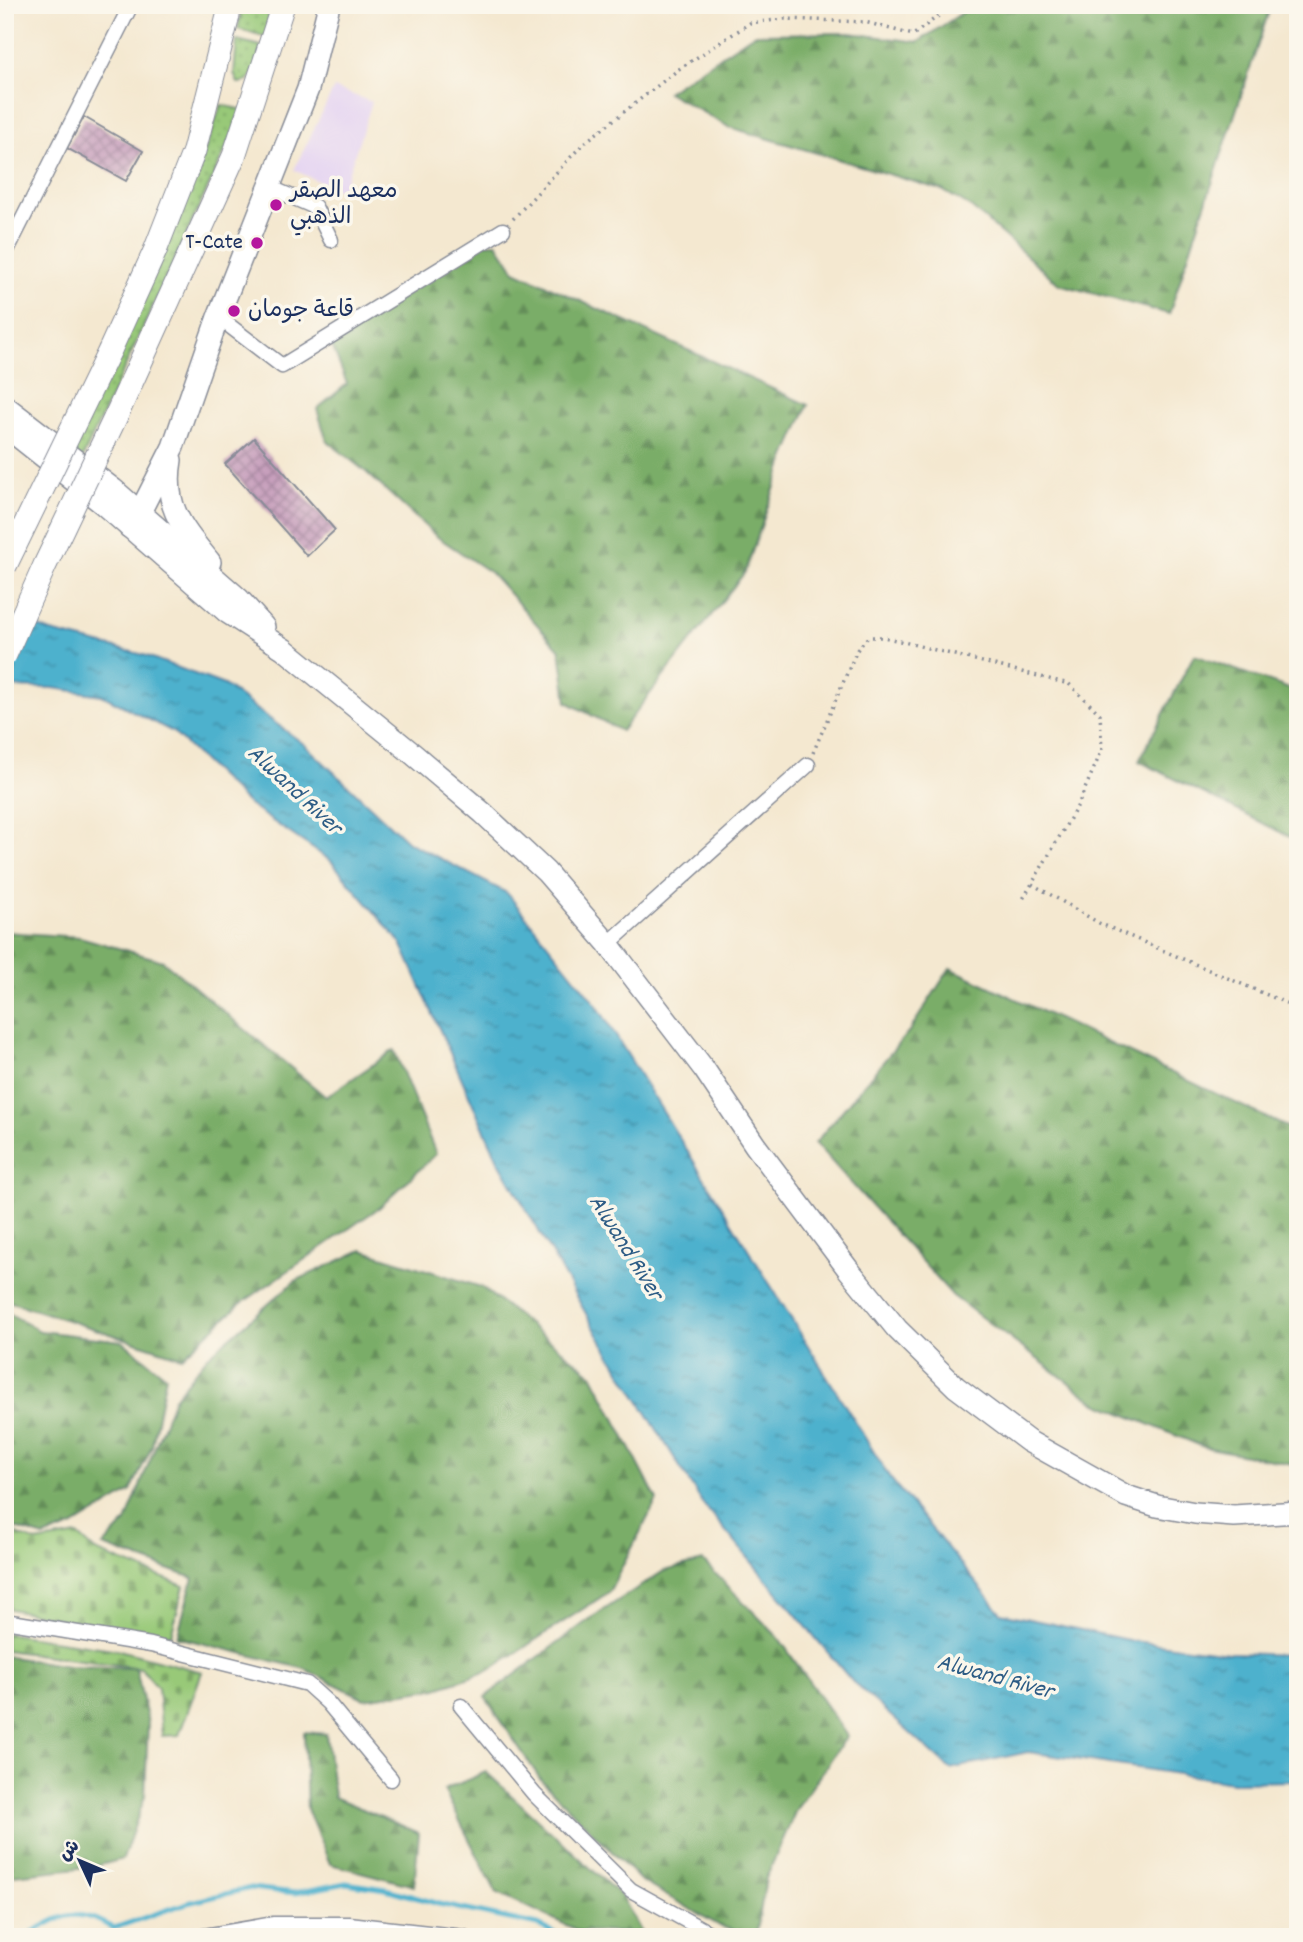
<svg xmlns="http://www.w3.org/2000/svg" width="1303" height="1942" viewBox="0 0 1303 1942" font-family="Dekko,'Playpen Sans Arabic',sans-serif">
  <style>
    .built { fill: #e4d3f2 }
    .forest { fill: url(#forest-firs); stroke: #4a6e63; stroke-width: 2 }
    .cemetery { fill: url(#cemetery-stones); stroke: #5a7c6b; stroke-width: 2 }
    .park { fill: url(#park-dots); stroke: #5a7c6b; stroke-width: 2 }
    .water { fill: url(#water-ripples); stroke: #347096; stroke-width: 2 }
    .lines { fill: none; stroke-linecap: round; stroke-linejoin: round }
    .stream { stroke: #4eb1cd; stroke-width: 5 }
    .building { fill: url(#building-cross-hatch) }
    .street-casing { stroke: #888c97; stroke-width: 17 }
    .secondary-casing { stroke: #888c97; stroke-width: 24 }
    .primary-casing { stroke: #888c97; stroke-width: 25 }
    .path { stroke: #888c97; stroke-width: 3.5; stroke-dasharray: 2 5; stroke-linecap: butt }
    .street { stroke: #fff; stroke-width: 14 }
    .secondary { stroke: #fff; stroke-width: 21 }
    .primary { stroke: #fff; stroke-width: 23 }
    .primary-bridge-casing { stroke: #888c97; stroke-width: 25; stroke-linecap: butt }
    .primary-bridge { stroke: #fff; stroke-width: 23 }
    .poi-dot { fill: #b5179e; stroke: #fbf7ec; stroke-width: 2.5 }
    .labels { text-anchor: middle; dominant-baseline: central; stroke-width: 7; stroke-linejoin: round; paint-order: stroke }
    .poi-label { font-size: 23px; fill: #1b2f5e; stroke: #fbf7ec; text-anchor: start }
    .water-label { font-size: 24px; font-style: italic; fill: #2d5c85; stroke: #fbf7ec }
  </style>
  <defs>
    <pattern id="forest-firs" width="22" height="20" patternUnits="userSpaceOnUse" patternTransform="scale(1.75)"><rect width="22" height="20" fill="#7aad68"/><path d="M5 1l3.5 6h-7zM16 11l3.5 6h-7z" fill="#638d59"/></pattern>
    <pattern id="cemetery-stones" width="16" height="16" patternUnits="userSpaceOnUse" patternTransform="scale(1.75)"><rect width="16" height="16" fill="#98c978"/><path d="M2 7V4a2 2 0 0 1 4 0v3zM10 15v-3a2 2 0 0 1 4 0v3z" fill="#7ba466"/></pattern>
    <pattern id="park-dots" width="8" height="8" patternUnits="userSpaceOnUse" patternTransform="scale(1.75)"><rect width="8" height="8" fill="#98c978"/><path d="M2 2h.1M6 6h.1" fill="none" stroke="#7ba466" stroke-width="1.8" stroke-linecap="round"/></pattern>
    <pattern id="water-ripples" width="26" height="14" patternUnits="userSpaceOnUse" patternTransform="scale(1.75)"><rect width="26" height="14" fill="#4eb1cd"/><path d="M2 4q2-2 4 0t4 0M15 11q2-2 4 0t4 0" fill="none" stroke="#4090aa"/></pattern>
    <pattern id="building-cross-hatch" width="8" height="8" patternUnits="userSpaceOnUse" patternTransform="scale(1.75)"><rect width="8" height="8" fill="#c69dbb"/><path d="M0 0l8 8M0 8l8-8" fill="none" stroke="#a0809b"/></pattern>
  </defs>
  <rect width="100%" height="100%" fill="#fbf7ec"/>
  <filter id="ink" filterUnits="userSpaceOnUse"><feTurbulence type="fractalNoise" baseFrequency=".0143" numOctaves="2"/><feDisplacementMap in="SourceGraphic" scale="14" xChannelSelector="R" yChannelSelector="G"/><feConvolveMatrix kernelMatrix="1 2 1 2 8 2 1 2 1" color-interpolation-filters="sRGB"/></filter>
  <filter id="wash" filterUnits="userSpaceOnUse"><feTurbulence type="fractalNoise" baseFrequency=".00686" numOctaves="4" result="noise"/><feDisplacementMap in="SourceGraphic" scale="28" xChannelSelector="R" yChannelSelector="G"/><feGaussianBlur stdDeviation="1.57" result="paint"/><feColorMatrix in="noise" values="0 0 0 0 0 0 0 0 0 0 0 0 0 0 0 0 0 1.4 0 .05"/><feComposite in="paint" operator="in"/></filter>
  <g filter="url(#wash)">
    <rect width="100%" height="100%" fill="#f4e8d0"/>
    <path class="built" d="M334,88L372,102L342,192L294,170Z"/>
    <g class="forest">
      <path d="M974,5H1271L1169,314L1059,284L972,208L942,190L729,127L667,92L754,34L850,33L918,42Z"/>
      <path d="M473,243H497L515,271L808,405L784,461L745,572L621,731L567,702L560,650L491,573L436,536L366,472L327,441L317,409L347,384L329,338Z"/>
      <path d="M1194,655L1298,692V841L1139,761Z"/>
      <path d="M5,932L80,937L163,961L326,1097L394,1050L436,1154L380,1207L239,1305L182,1357L5,1300Z"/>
      <path d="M950,968L1293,1130L1298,1126V1465L1204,1447L1095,1402L953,1296L815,1143L910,1030Z"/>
      <path d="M362,1250L481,1287L592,1374L657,1500L609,1592L488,1671L437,1688L365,1699L305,1669L177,1637L193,1578L103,1546L126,1522L174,1398L207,1357L295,1281Z"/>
      <path d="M5,1311L40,1331L122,1341L166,1376L152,1446L131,1491L72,1527L44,1537L5,1525Z"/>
      <path d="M703,1561L778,1637L847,1736L796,1810L766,1878L756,1936L722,1927L641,1881L541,1780L485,1697L591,1618L664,1571Z"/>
      <path d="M5,1656L68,1666L136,1668L148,1723L145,1796L123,1859L97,1866L5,1876Z"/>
      <path d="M304,1732L326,1734L334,1797L419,1833L414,1886L330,1864L307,1809Z"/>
      <path d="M486,1772L623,1898L642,1933L579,1931L496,1892L444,1790Z"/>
    </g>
    <g class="cemetery">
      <path d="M5,1529L36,1542L78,1535L95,1551L184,1586L171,1635L111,1629L5,1608Z"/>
      <path d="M5,1633L119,1650L202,1672L179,1735L162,1736L158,1688L141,1668L5,1650Z"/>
    </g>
    <g class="park">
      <path d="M242,5H271L266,37L238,29Z"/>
      <path d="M237,40L261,46C257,60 256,83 238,83L234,74Z"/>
      <path d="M221,105L244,110L75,474L64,467L193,184Z"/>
    </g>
    <path class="water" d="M5,614L51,632L144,655L224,685L305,745L408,842L507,893L598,1007L890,1478L1001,1613L1133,1641L1229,1653L1298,1655V1781L1233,1782L1028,1752L950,1769L851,1680L703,1504L600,1338L498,1160L401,943L331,861L249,805L173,732L102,695L53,688L5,687Z"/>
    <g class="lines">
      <path class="stream" d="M24,1937C62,1916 72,1905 114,1928L187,1903L251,1888L295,1893L346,1883L386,1889L439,1904L538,1925L563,1937"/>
    </g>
    <g id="blocks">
      <g class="building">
        <path d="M84,117L143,151L126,181L67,148Z"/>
        <path d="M254,438L335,530L307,556L225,464Z"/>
      </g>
    </g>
  </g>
  <g filter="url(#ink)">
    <use href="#blocks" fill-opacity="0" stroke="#888c97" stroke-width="2"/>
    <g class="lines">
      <g class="street-casing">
        <g id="street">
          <path d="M269,187L315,207L331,240"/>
          <path d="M5,254L131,5"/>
          <path d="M218,317L282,366L503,230"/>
          <path d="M608,944L808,765"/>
          <path d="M5,1621L151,1645L307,1684L328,1703L391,1779"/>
          <path d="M461,1706L534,1794L631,1890L716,1937"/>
          <path d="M199,1937L274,1924H349L464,1937"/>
        </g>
      </g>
      <g class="secondary-casing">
        <g id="secondary">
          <path d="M5,406L113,489L239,599L264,627"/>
          <path d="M5,426L102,503L228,613L284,649L413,754L483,813L546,872L608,944L704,1069L755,1145L848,1269L897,1329L956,1387L1028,1441L1126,1496L1157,1506L1195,1513L1234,1516L1298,1512"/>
          <path d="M171,460C163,507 182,527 210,562"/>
          <path d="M129,527L140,512L173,447L218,317L308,89L329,5"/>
        </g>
      </g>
      <g class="primary-casing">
        <g id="primary">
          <path d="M110,350L155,251L194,151L228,16V5"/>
          <path d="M117,414L234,156L283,5"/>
        </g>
      </g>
      <g class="path">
        <path d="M513,219L583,144L679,69L750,23L784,19L865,22L913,35L953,5"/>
        <path d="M813,753L857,650L868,637H884L1069,684L1100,714L1102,750L1078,805L1023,899"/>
        <path d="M1032,884L1099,923L1298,1008"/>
      </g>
      <use href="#street" class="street"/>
      <use href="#secondary" class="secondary"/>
      <use href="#primary" class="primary"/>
      <g class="primary-bridge-casing">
        <g id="primary-bridge">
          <path d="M5,566L110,350"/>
          <path d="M5,655L45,565L117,414"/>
        </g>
      </g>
      <use href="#primary-bridge" class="primary-bridge"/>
    </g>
  </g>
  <g class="poi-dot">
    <circle cx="276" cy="205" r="7"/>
    <circle cx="257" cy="243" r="7"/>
    <circle cx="234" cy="311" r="7"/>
  </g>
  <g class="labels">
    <g class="poi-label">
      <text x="290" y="192">معهد الصقر<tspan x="290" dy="26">الذهبي</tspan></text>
      <text x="243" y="243" text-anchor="end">T-Cate</text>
      <text x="248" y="311">قاعة جومان</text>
    </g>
    <g class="water-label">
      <text transform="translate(294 791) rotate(43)">Alwand River</text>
      <text transform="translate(625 1248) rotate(58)">Alwand River</text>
      <text transform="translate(995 1678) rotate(15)">Alwand River</text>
    </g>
  </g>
  <rect width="1303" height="1942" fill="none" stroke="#fbf7ec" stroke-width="28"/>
  <g transform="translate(80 1861) rotate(314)" stroke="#fbf7ec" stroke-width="5" paint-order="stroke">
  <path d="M0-5L12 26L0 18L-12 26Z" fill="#1b2f5e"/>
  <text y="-10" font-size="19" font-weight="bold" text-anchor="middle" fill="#1b2f5e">ش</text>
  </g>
</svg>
